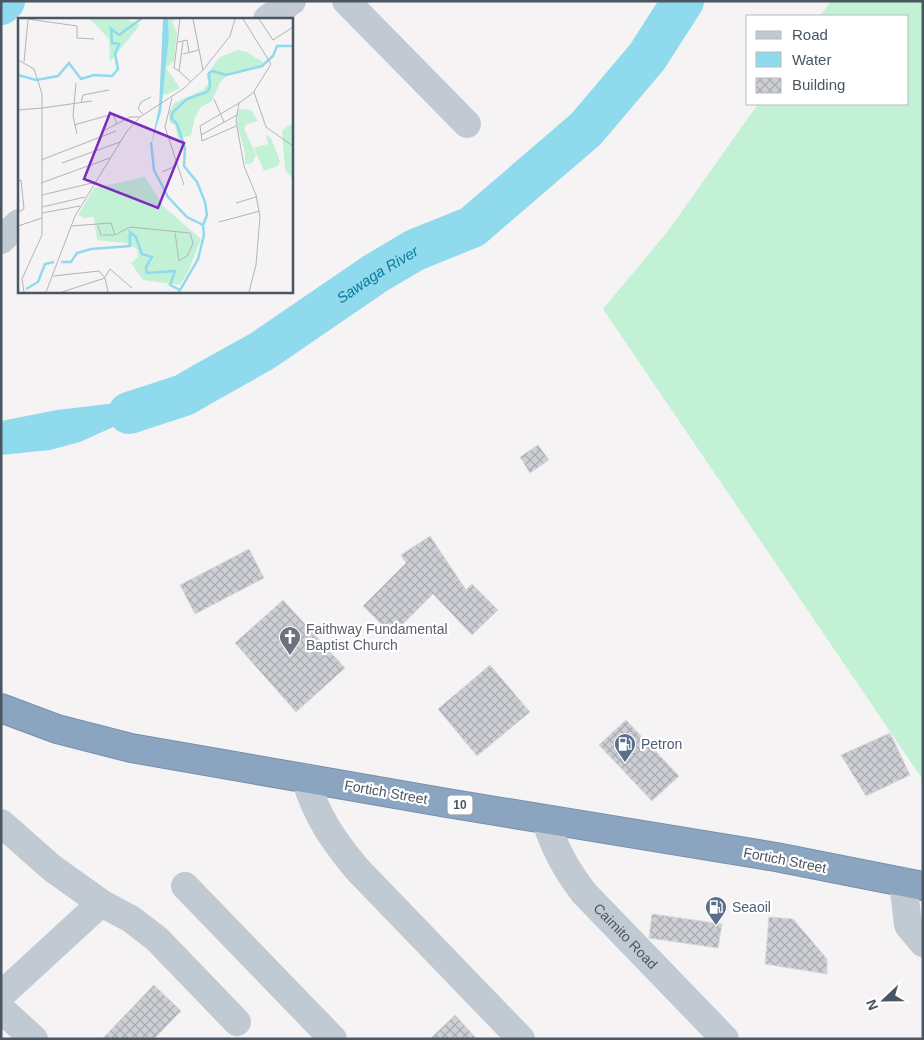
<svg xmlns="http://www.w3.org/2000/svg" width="924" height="1040" viewBox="0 0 924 1040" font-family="Arial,sans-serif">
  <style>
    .grass { fill: #c3f1d5 }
    .water { fill: #90daee }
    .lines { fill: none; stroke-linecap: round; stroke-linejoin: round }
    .river { stroke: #90daee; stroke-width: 42 }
    .building { fill: url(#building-cross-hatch); stroke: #d7d9de }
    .highway-casing { stroke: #7690ad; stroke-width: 30 }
    .minor { stroke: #c1cad2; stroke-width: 28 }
    .highway { stroke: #8ba5c1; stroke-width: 28 }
    .labels { text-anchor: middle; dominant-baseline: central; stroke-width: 4.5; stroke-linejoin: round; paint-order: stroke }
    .shield { fill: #fff; stroke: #808990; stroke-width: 1 }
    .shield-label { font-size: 12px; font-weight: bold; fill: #4a5661 }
    .worship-label { font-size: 14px; fill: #5b616d; stroke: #fff; text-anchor: start }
    .service-label { font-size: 14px; fill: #4e5e75; stroke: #fff; text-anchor: start }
    .street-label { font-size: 14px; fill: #4a5661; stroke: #fff }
    .water-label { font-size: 15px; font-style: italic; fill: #0c7c9b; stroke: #fff }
    .inset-river { fill: none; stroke: #90daee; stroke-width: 2.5 }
    .inset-road { fill: none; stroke: #b1b4b9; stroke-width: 1 }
    .view { fill: #7b2cbf; fill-opacity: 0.15; stroke: #7b2cbf; stroke-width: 2.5 }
    .inset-edge { fill: none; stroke: #4a5661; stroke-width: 2.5 }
  </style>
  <defs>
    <pattern id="building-cross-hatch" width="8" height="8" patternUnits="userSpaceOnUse" patternTransform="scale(1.25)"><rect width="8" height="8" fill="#cdcfd5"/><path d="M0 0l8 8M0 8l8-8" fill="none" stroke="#a8abb0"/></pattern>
  </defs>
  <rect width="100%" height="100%" fill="#f5f3f3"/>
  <path class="grass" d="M831,1H923V780L603,309L668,231L758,104H908V16H820Z"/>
  <path class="water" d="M184,395L80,442L50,450L1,455V421L57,410Z"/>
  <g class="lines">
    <g class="river">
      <path d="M1,4L4,1"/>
      <path id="s1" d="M129,413L184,395L203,384L262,351L376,273L415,250L472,227L586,129L647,57L683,1"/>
    </g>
  </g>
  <g class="building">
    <path d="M538,445L549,460L530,473L520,457Z"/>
    <path d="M430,536L466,590L472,584L498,610L472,635L433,594L392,635L363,606L406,563L401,555Z"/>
    <path d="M249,549L264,578L195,614L180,585Z"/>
    <path d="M283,600L345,668L296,712L235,643Z"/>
    <path d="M490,665L530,712L477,756L438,709Z"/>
    <path d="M626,720L679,776L652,801L599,745Z"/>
    <path d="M890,733L910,775L866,796L841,755Z"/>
    <path d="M652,914L722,924L718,948L649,938Z"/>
    <path d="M769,917L793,919L827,959V974L765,964Z"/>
    <path d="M154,985L181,1011L154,1039H102Z"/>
    <path d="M455,1015L477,1039H430Z"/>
  </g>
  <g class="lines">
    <g class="highway-casing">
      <path id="highway" d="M1,708L57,729L131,748L447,803L776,857L923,886"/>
    </g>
    <g class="minor">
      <path d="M346,1L467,124"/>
      <path d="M267,19L292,1"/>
      <path d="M1,240L19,223"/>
      <path d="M305,778C316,815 332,839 357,869L521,1039"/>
      <path id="s2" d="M545,819C555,849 565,868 584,893L725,1039"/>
      <path d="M1,823L52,868L101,903L131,919L157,939L237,1022"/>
      <path d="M903,882L908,925L923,943"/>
      <path d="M185,886L333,1039"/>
      <path d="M1,995L101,903"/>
      <path d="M1,1009L34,1039"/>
    </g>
    <use href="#highway" class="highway"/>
  </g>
  <defs>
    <g id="church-pin" transform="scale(1.125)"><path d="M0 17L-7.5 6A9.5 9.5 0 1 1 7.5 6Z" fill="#6b7280" stroke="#fff"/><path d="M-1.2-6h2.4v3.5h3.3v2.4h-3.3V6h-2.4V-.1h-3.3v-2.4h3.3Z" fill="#fff"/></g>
    <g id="fuel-pin" transform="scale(1.125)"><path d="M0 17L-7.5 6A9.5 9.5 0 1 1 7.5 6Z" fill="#5c6f8a" stroke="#fff"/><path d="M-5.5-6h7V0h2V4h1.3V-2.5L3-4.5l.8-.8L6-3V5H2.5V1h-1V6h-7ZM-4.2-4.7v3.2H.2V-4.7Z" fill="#fff"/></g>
  </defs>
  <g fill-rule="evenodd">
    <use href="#church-pin" x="290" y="637"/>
    <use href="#fuel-pin" x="625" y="744"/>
    <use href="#fuel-pin" x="716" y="907"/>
  </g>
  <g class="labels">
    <rect class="shield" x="447.5" y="795.5" width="25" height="19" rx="4"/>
    <g class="shield-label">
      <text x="460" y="805">10</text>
    </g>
    <g class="worship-label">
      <text x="306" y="629">Faithway Fundamental<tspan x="306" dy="16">Baptist Church</tspan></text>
    </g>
    <g class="service-label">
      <text x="641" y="744">Petron</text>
      <text x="732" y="907">Seaoil</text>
    </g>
    <g class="street-label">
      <text transform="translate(386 792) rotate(10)">Fortich Street</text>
      <text transform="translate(785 860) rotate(11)">Fortich Street</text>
      <text stroke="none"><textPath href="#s2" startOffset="144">Caimito Road</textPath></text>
    </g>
    <g class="water-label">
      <text stroke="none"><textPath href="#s1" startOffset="286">Sawaga River</textPath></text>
    </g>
  </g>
  <g transform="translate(18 18)">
    <rect width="275" height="275" fill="#f5f3f3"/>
    <path d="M220,32L229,34L245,44V49L209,58L202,64L194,83L183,89L177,99L173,117L160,121L157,107L152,105L151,95L156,85L185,72L191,65L188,57L202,39ZM221,91L233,92L240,103L229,106L226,110L238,137L234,145L227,146V135L219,106ZM127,159L145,188L183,221L169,256L162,267L125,262L113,245L120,239L119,231L107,225L79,222L76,199L66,200L60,197L76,170Z" fill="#c3f1d5"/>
    <path d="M72,1H108L122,7L92,44L91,21ZM150,1H159L154,4L159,15L156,43L148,50L162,70L148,77L143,76L151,17ZM275,105V162L267,151L264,112ZM248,117L253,120L262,143L260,148L246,153L236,130L250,126Z" fill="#c3f1d5"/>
    <path d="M145,1H150L151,17L143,94L133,127L141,89Z" fill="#90daee"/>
    <path class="inset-river" d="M0,57L18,62L40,58L51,45L63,61L76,57L94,58L100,51L97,36L101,26L94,25L93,11L101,17L123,1M133,124L136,152L150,179L169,199L185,207M185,207L189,197L187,184L179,164L166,148L167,130L159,106L153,100L155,94L169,81L189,74L192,69L191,55L195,53L208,57L244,48L255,38L259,28H275M43,244H53L59,235L73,231L112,228V214L118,219L124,236L134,239L128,249L129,255L157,253L152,267L162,272M8,271L20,264L27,246L36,244M161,274L180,241L186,217L185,207"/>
    <path class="inset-road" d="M10,1L59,8V20L76,21M175,1L185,52M225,1L253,46L235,75L221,85L218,103L226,148L238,177L242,199L238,247L231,274M241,1L255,22L275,9M165,23L161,53L173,64M160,24L169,22L171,34M165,36L181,32M0,42L16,51L24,76V217L4,261L6,274M6,44L10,2M161,53L156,50L162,1M58,65L55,98L59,116M236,74L248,109L275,128M154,80L147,109L166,167M196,81L206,104M63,85L65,77L91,72M24,90L74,83M0,92L24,90M125,96L120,91L123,84L133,79M56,107L95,96L99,106M218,108L184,123L182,108L221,85M87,112L112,99H122M183,117L219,97M23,142L98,113M44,145L102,124M144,154L158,148M0,163L3,162L6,191L0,194M23,165L92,140M24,177L78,164M218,185L238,179M24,189L67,179M24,195L62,188M201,204L242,193M0,208L24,200M53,208L93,205L97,217L112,209L172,215L175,225L170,237L161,243L157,215M80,208L83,217H96M35,258L81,253L87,260L90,274M87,259L92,251L114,270M28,274L57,198L109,113L122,99L165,71L185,52L212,18L217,1M44,274L87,260"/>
    <path class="view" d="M92,95L166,125L140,190L66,161Z"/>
    <rect width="275" height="275" class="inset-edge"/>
  </g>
  <rect width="924" height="1040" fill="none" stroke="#4a5661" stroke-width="5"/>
  <rect x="746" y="15" width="162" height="90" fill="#ffffff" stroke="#b7bbc0"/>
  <rect x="756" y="31" width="25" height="8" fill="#c1cad2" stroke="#b7bbc0"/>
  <text x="792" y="40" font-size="15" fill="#4a5661">Road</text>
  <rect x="756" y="52" width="25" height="15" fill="#90daee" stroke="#b7bbc0"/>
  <text x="792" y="65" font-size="15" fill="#4a5661">Water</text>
  <rect x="756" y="78" width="25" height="15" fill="url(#building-cross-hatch)" stroke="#b7bbc0"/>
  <text x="792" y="90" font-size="15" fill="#4a5661">Building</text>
  <g transform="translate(884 1000) rotate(248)" stroke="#ffffff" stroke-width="4" paint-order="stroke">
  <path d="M0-4L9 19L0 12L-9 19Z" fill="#4a5661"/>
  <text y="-8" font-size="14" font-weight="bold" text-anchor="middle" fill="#4a5661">N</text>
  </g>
</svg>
